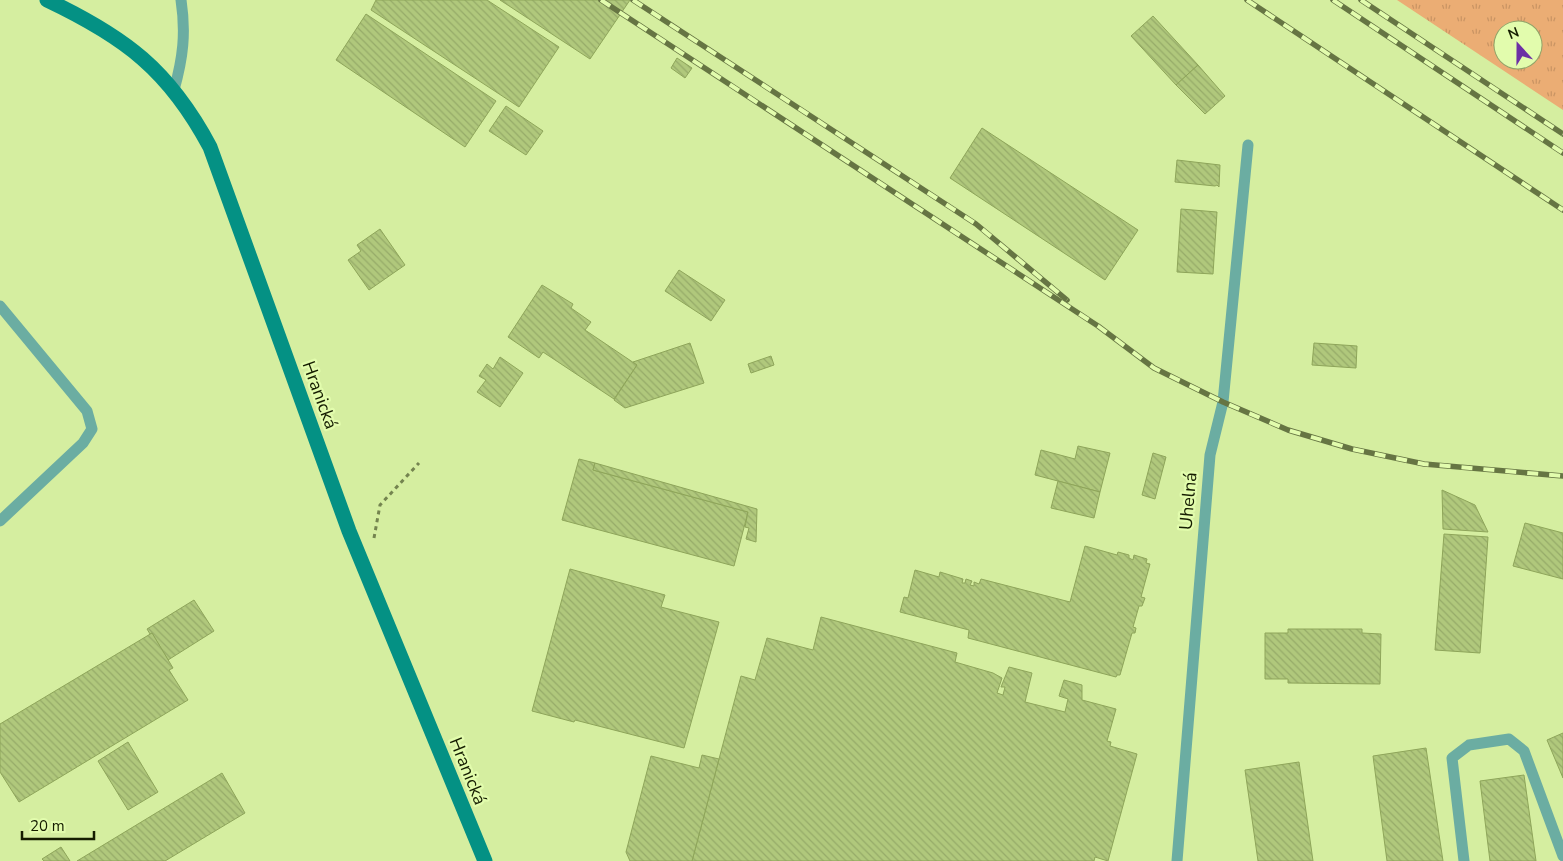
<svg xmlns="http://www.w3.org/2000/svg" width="1563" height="861" viewBox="0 0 1563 861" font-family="'Nunito Sans',sans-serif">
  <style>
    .grass { fill: url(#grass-tufts); fill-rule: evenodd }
    .building { fill: url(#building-back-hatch); stroke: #8ea55a }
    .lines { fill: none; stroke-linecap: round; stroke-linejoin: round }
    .path { stroke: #74844f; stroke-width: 3; stroke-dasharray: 4 4; stroke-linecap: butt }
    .lane { stroke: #6bada2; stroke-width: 11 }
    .secondary { stroke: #049184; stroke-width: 15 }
    .rail-casing { stroke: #667543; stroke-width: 5.5 }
    .rail { stroke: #e2fcad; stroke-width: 4; stroke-dasharray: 11; stroke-linecap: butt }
    .labels { text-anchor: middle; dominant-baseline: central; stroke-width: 4.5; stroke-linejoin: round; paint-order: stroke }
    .street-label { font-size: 18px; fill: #151d00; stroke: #e2fcad }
  </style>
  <defs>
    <pattern id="grass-tufts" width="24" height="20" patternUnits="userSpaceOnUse" patternTransform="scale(1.25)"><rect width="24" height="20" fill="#ebad74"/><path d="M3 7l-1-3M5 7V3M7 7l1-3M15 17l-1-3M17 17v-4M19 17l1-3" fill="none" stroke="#c99463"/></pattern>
    <pattern id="building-back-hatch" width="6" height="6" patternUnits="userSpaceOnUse" patternTransform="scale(1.25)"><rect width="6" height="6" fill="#b0c87c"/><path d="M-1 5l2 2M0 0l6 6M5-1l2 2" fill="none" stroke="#96ab69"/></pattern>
  </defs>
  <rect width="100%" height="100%" fill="#d5eea0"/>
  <path class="grass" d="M1397,0H1563V110ZM1503,30H1533V60H1503Z"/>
  <g class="building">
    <path d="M376,0H487L559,47L519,107L371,10Z"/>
    <path d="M500,0H630L590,59Z"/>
    <path d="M366,14L496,101L465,147L336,60Z"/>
    <path d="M1153,16L1198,65L1176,85L1131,36Z"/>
    <path d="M677,58L692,68L685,78L671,68Z"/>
    <path d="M1198,65L1225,96L1205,114L1176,85Z"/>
    <path d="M506,106L543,131L526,155L489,131Z"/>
    <path d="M982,128L1138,230L1105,280L950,178Z"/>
    <path d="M1177,160L1220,165L1219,187L1217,185L1215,186L1175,182Z"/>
    <path d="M1181,209L1217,212L1213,274L1177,272Z"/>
    <path d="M380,229L405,265L369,290L348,260L361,251L357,245Z"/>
    <path d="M679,270L725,300L711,321L665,291Z"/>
    <path d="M542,285L573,304L571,308L591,322L585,330L637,365L614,399L543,352L539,358L508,337Z"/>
    <path d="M690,343L704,383L625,408L614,400L637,365L633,362Z"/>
    <path d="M1314,343L1357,346L1356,368L1312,365Z"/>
    <path d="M771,356L774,365L751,373L748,364Z"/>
    <path d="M500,357L523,373L500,407L477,392L486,380L479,376L487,364L493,369Z"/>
    <path d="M1078,446L1110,453L1100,492L1035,475L1041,450L1075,459Z"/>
    <path d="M1153,453L1166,457L1155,499L1142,495Z"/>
    <path d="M579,459L595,463L593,470L748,512L734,566L562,520Z"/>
    <path d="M595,463L757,509L756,542L746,539L749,528L745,527L748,512L593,470Z"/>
    <path d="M1058,481L1100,492L1094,518L1051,508Z"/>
    <path d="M1442,490L1475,505L1488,532L1443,529Z"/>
    <path d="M1525,523L1563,533V579L1513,566Z"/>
    <path d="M1444,534L1488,537L1480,653L1435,650Z"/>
    <path d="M1085,546L1117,555L1118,552L1129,555V558L1133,560L1134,555L1147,559L1146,563L1150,564L1141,597L1145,598L1142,606H1139L1133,627L1136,628L1135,633H1132L1120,675H1117L1116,677L968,638L969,630L900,612L904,597L908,598L915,570L939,577L940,572L963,579L962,583H965L966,579L972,581L970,585L974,586V582L979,584L981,579L1070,602Z"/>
    <path d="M570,569L665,595L661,607L719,622L684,748L575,720L574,722L532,711Z"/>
    <path d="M194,600L214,631L168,660L152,633L150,634L147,629Z"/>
    <path d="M821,617L957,653L955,662L993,673L1002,678L997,693L1003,695L1005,687H1001L1009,667L1032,673L1025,702L1065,712L1068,699L1059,696L1064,680L1082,685V700L1116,709L1107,741L1111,742L1110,746L1137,754L1108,861L1095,857L1094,861H692L741,676L755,680L767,638L813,650Z"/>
    <path d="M1288,629H1362V633L1381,634L1380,684L1288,683V679H1265V633H1288Z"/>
    <path d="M152,633L173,668L169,670L188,700L19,802L0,772V724Z"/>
    <path d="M1563,733V778L1547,740Z"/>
    <path d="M128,742L158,792L128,810L98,761Z"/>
    <path d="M1426,748L1443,861H1387L1373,756Z"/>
    <path d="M702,755L719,759L692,861H630L626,852L651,756L699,768Z"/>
    <path d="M1299,762L1313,861H1258L1245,770Z"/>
    <path d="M222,773L245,813L165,861H77Z"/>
    <path d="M1524,775L1536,861H1490L1480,781Z"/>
    <path d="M61,847L70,861H44L42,859Z"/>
  </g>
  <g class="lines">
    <path class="path" d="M374,538L380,505L419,463"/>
    <g class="lane">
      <path d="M174,90C183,58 186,33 181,0"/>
      <path d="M0,306L87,411L92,429L83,443L0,521"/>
      <path d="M1177,861L1210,455L1223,402L1248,145"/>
      <path d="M1464,861L1452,758L1469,745L1509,739L1524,751L1563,856"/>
    </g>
    <path class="secondary" d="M47,0C125,37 169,70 210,147L349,531L485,861"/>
    <g class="rail-casing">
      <g id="rail">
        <path d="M601,0L1098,326L1154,368L1223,402L1288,430L1352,449L1424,464L1563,476"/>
        <path d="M633,0L976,224L1067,300"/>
        <path d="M1247,0L1563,210"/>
        <path d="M1333,0L1563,153"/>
        <path d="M1361,0L1563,134"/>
      </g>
    </g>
    <use href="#rail" class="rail"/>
  </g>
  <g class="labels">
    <g class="street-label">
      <text transform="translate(320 395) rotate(70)">Hranická</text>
      <text transform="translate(1188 501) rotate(-85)">Uhelná</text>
      <text transform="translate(468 771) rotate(68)">Hranická</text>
    </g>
  </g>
  <g transform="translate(1518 45) rotate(339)"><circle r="24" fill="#e2fcad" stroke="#90a368"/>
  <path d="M0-4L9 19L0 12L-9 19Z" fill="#6c2fa5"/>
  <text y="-8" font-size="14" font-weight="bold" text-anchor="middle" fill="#151d00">N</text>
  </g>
  <path d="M22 831v8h72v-8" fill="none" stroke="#151d00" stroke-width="2.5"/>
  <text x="30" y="831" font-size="15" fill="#151d00" stroke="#e2fcad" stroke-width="4" paint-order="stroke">20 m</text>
</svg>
